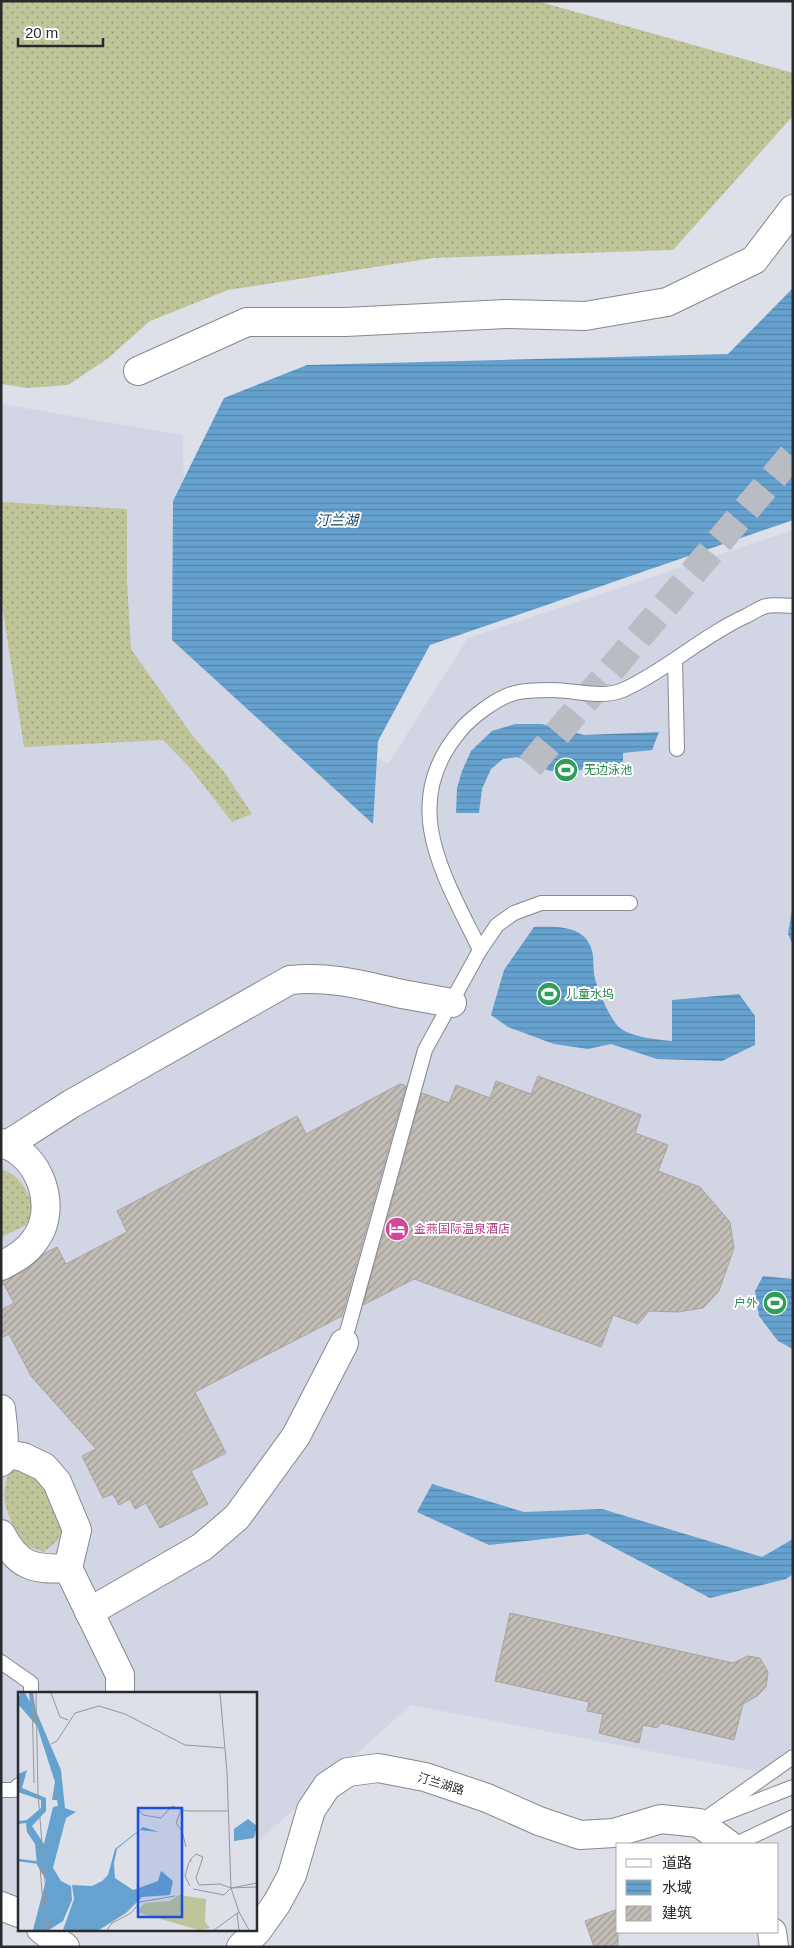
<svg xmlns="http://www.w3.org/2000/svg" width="794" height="1948" viewBox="0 0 794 1948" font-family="Arial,'Noto Sans SC',sans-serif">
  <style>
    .built { fill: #d1d5e4 }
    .grass { fill: url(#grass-dots) }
    .water { fill: url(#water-rules) }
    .building { fill: url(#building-hatch); stroke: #a9a39c }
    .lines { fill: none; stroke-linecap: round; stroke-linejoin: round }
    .secondary-tunnel { stroke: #b9bcc3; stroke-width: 28; stroke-dasharray: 28 14; stroke-linecap: butt }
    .lane-casing { stroke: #868890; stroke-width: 16 }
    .street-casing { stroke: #868890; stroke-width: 30 }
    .secondary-casing { stroke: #868890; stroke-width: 30 }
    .lane { stroke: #fff; stroke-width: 14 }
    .street { stroke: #fff; stroke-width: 28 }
    .secondary { stroke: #fff; stroke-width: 28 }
    .labels { text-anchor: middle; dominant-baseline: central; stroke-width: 4; stroke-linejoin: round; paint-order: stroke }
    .leisure-label { font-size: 12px; fill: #27864d; stroke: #fff; text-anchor: start }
    .hotel-label { font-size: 12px; fill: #b23c85; stroke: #fff; text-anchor: start }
    .street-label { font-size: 12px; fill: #292a2d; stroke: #fff }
    .water-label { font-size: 14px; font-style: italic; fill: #0b3c5b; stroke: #fff }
    .inset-river { fill: none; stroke: #66a2d0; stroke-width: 2.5 }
    .inset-road { fill: none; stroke: #95979d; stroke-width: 1 }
    .view { fill: #1d4ed8; fill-opacity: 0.15; stroke: #1d4ed8; stroke-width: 2.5 }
    .inset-edge { fill: none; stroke: #292a2d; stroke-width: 2.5 }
  </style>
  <defs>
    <pattern id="grass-dots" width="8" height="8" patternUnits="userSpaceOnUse" patternTransform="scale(1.25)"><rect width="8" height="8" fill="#bfc499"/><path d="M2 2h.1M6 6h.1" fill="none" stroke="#9b9f7d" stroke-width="1.8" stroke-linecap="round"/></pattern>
    <pattern id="water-rules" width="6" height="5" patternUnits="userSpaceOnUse" patternTransform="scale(1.25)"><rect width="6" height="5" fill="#66a2d0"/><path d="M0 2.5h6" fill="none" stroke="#5484a9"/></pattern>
    <pattern id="building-hatch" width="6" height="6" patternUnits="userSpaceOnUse" patternTransform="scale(1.25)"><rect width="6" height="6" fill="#c2bdb6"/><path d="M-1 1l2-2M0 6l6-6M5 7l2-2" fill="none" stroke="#9e9a94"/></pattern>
  </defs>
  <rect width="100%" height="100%" fill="#dde0e8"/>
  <path class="built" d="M1,404L183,435L185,646L388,764L468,638L793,530V1740L780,1776L411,1705L255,1844V1693H19V1918H1Z"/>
  <g class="grass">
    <path d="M1,1H537L793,73V116L673,250L433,258L228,290L150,321L107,359L68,385L28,388L1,384Z"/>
    <path d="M1,502L127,509V581L131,649L192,735L225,773L252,814L232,822L190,768L163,740L24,747L1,598Z"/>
    <path d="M1,1169C25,1176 30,1199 37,1220L1,1237Z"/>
    <path d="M25,1469L39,1478L59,1512L65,1528L56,1542L44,1552C37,1549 28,1548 22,1542C19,1539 17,1533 15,1528C4,1508 0,1493 10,1471Z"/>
  </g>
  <g class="water">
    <path d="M793,288V520L430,645L378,741L373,824L172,640L173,501L224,398L307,365L728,354Z"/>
    <path d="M515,724H542L584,735L659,732L652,750L623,753V769L550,771L517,757L503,759L491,769L482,789L479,813H456L457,788L462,771L471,751L492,731Z"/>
    <path d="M793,904V945L788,934Z"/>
    <path d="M534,927C550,927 568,925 582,935C595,946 593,959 594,974C596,986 610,1020 620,1028C631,1037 659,1040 672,1041V1000L739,994L755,1016V1045L722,1061L657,1059L611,1044L588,1049L554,1044L508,1027L491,1015L504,970Z"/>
    <path d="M763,1276L793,1279V1349L778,1341L759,1316L755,1291Z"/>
    <path d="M432,1484L524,1512L602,1509L762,1557L793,1539V1574L786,1579L710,1598L588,1534L489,1545L417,1512Z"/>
  </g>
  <g class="building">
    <path d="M538,1076L641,1115L635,1133L668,1145L658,1171L700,1187L730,1222L734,1248L719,1291L703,1308L678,1312L649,1311L638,1324L613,1315L601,1347L414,1279L363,1305L422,1093L449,1103L456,1085L490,1098L496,1081L531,1094Z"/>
    <path d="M400,1084L406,1086L342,1316L195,1392L226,1453L191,1471L208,1504L160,1528L146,1503L135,1509L130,1499L119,1505L113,1494L103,1498L82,1456L96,1449L31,1376L9,1334L1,1338V1310L14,1303L2,1281L24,1271L45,1253L57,1247L66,1264L127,1232L117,1211L297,1116L306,1134Z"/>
    <path d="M510,1613L733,1663L748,1656L760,1658L768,1672L766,1687L757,1696L743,1704L734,1740L661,1723L657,1728L643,1725L639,1743L599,1733L603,1714L587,1711L589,1702L495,1681Z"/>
    <path d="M618,1909V1947H594L585,1921Z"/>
  </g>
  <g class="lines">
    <path class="secondary-tunnel" d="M530,766L793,454"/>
    <g class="lane-casing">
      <g id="lane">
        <path d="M675,660L677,749"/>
        <path d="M480,950C445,877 397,805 460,731C470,718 498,697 515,693C526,690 541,690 552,690C575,690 602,699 623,690C667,670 702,636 746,616C752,613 759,608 766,606C774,604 785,606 793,606"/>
        <path d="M344,1343L425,1050L480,950L497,925L514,913L541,903H630"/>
        <path d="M1,1662L31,1683V1693"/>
        <path d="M1,1790H14L19,1785"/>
        <path d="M718,1816L793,1787"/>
        <path d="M699,1823L793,1757"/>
        <path d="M736,1844L793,1817"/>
      </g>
    </g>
    <g class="street-casing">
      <g id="street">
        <path d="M7,1145L71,1104L290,980C332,976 362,985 402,994C419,997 436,1000 452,1003"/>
        <path d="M1,1453L23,1457L44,1467L57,1482L77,1530L68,1568"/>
        <path d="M89,1612L202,1547L237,1517L296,1436L344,1343"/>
        <path d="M772,1932L774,1947"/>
      </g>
    </g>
    <g class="secondary-casing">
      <g id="secondary">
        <path d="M138,371L247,322H345L506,314L585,316L667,302L754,260L793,209"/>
        <path d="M1,1143C40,1153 59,1208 35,1240C26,1253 14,1259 1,1266"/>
        <path d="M1,1409C3,1426 6,1444 1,1462"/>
        <path d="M1,1534C18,1567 34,1570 68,1568L120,1675V1693"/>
        <path d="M1,1906L19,1913"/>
        <path d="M41,1929L65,1947"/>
        <path d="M241,1947L257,1931L277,1903L292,1875L311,1810L327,1786L348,1772L378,1768L425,1777L487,1798L539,1821L580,1835L614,1833L661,1819L699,1823L728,1844"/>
      </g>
    </g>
    <use href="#lane" class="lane"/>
    <use href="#street" class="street"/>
    <use href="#secondary" class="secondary"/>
  </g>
  <defs>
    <g id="stadium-disc" transform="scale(1.25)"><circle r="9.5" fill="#2e9e5b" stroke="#fff"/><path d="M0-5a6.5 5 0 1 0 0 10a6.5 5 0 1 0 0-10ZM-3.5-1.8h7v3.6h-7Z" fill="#fff"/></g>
    <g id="hotel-disc" transform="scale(1.25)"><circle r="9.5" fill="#d1479c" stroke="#fff"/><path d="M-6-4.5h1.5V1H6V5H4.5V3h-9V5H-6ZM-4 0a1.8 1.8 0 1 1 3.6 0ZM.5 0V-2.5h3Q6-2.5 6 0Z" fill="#fff"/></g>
  </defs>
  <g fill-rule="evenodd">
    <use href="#stadium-disc" x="566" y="770"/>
    <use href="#stadium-disc" x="549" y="994"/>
    <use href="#hotel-disc" x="397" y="1229"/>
    <use href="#stadium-disc" x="775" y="1303"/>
  </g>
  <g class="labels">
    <g class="leisure-label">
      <text x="584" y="770">无边泳池</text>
      <text x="566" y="994">儿童水坞</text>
      <text x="758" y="1303" text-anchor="end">户外</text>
    </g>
    <g class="hotel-label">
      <text x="414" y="1229">金燕国际温泉酒店</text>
    </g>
    <g class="street-label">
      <text transform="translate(441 1784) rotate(17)">汀兰湖路</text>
    </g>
    <g class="water-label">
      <text x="337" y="520">汀兰湖</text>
    </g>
  </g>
  <g transform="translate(18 1692)">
    <rect width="239" height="239" fill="#dde0e8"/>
    <path d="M161,203L188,207L187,230L192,236L181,238L118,220L127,211L152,209Z" fill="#bfc499"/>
    <path d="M2,1H7L12,10L11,1H15L18,19L43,78L47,116L58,120L107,121L58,120L48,126L35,176L43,189L53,194L54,208L45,229L31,238H15L28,188L19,173L17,152L9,140L8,131L0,132V129L9,128L23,116V108L0,100V82L9,78L4,96L28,106V119L14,134L26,152L35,115L40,114L39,108H34L37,90L19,34L0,12ZM230,127L239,134L236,146L216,149V137ZM125,135L141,140L122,138L99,157L96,171L97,186L115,198L140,189L143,179L155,189L152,203L124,205L108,221L81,238H45L56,207L54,193L74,194L84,189L90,183L97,157Z" fill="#66a2d0"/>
    <path class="inset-river" d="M0,168L23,171"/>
    <path class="inset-road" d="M14,1L16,91M18,1L20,102L31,238M33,1L42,25L50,28M33,52L39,49L57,21L81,14L107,22L167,53L207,56M121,118L125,123L143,126L154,114L168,119H210M163,118L158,131L164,139L168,155M21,162L27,238M174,169H171L178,162L185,165L178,186L181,193L202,192L213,196M171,170L167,184L172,194M239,191L213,196L239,195M175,197L206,203L213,196M221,220L231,238M219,221L221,238M89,238L94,231L113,221L122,210L157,204M196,238L221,220L213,196L209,80L202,1"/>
    <path class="view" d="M120,116H164V225H120Z"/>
    <rect width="239" height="239" class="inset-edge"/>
  </g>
  <rect width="794" height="1948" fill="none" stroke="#292a2d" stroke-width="5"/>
  <rect x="616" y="1843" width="162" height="90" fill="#ffffff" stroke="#a9aaab"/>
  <rect x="626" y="1859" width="25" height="8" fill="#ffffff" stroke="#a9aaab"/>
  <text x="662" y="1868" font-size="15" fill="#292a2d">道路</text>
  <rect x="626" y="1880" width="25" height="15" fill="url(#water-rules)" stroke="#a9aaab"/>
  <text x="662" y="1893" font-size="15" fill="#292a2d">水域</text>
  <rect x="626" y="1906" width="25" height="15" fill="url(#building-hatch)" stroke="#a9aaab"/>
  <text x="662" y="1918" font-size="15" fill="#292a2d">建筑</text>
  <path d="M18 38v8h85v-8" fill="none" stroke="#292a2d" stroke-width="2.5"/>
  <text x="25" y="38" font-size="15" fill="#292a2d" stroke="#ffffff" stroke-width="4" paint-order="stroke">20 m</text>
</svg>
